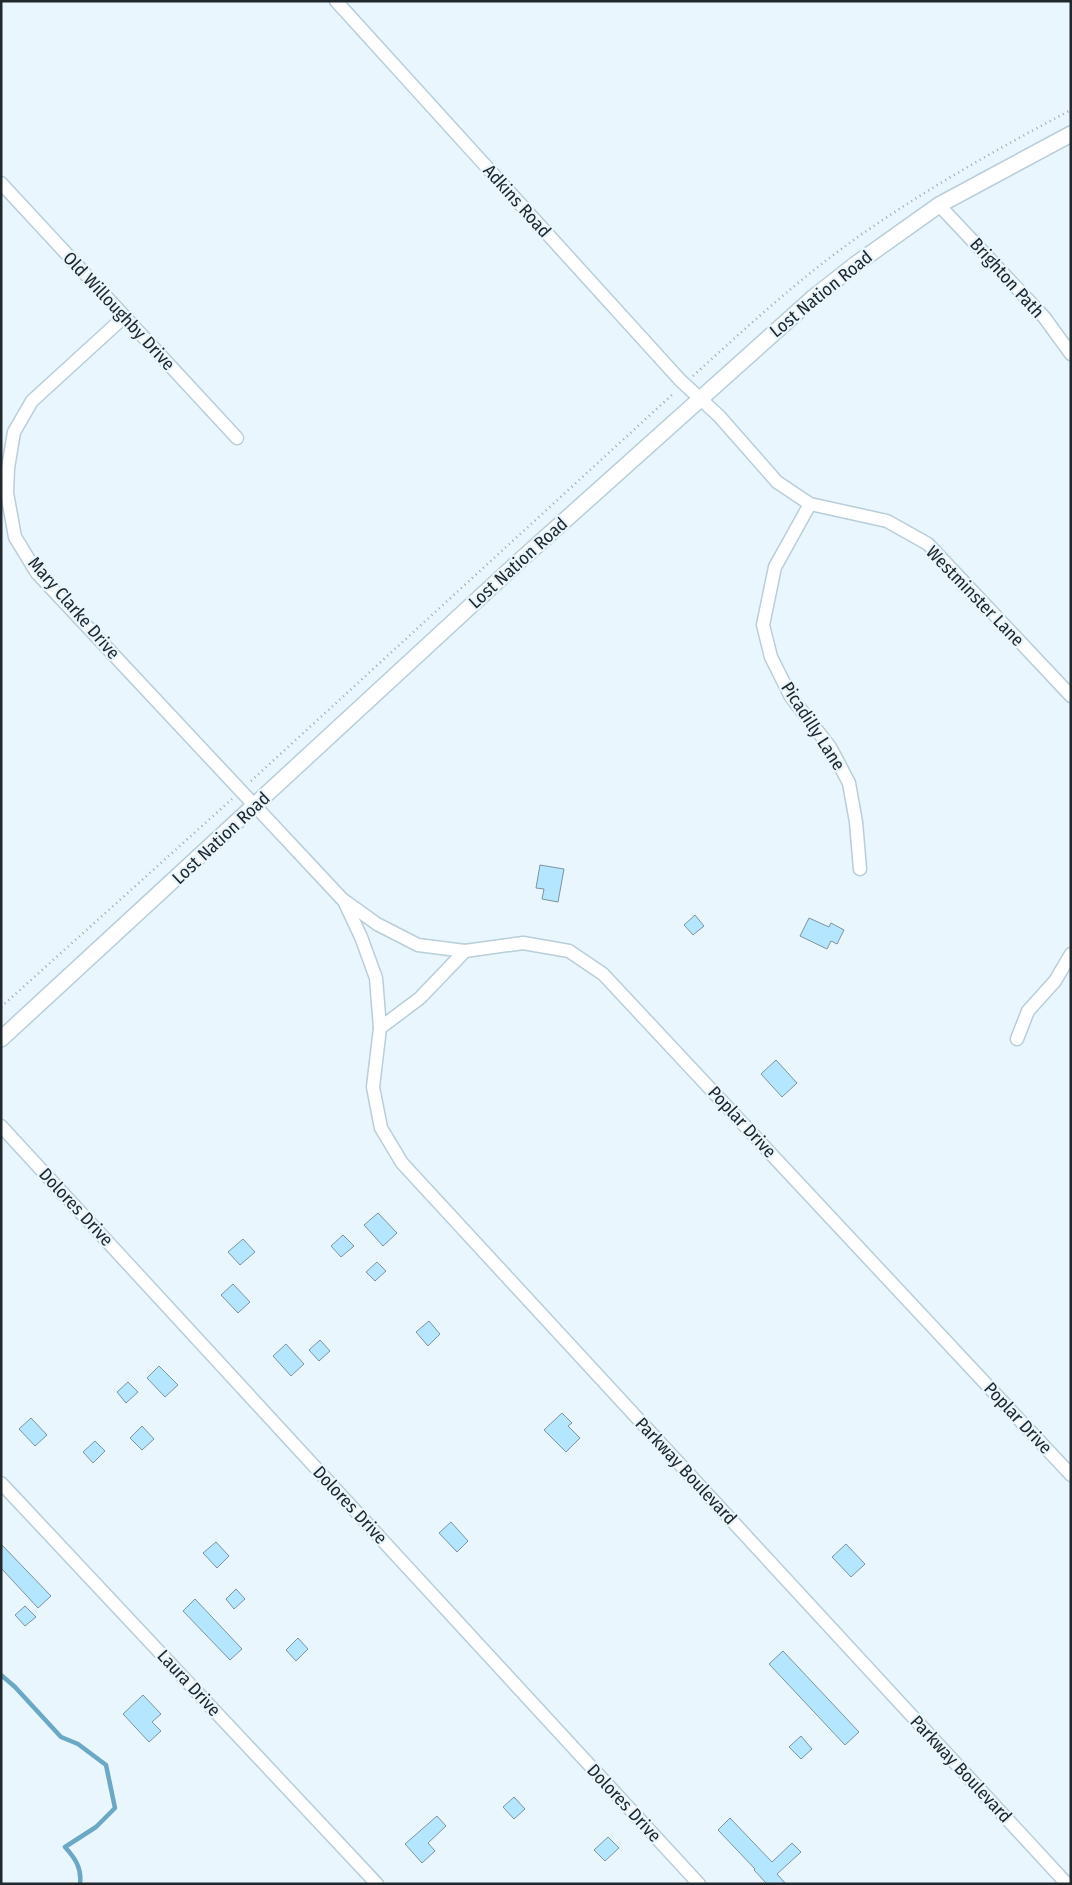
<svg xmlns="http://www.w3.org/2000/svg" width="1072" height="1885" viewBox="0 0 1072 1885" font-family="'Fira Sans Condensed',sans-serif">
  <style>
    .lines { fill: none; stroke-linecap: round; stroke-linejoin: round }
    .stream { stroke: #6aa8c6; stroke-width: 4.5 }
    .building { fill: #b4e6ff; stroke: #7e939e }
    .minor-casing { stroke: #b8ced9; stroke-width: 15 }
    .tertiary-casing { stroke: #b8ced9; stroke-width: 18 }
    .path { stroke: #9da8ae; stroke-width: 2.5; stroke-dasharray: 1 4; stroke-linecap: butt }
    .minor { stroke: #fff; stroke-width: 12 }
    .tertiary { stroke: #fff; stroke-width: 15 }
    .labels { text-anchor: middle; dominant-baseline: central; stroke-width: 4.5; stroke-linejoin: round; paint-order: stroke }
    .street-label { font-size: 18px; fill: #20282d; stroke: #e9f6fd }
  </style>
  <rect width="100%" height="100%" fill="#e9f6fd"/>
  <g class="lines">
    <path class="stream" d="M1,1675L15,1687L61,1737L78,1744L106,1765L115,1808L96,1827L65,1847C75,1858 82,1868 80,1884"/>
  </g>
  <g class="building">
    <path d="M540,865L564,869L558,902L542,899L544,889L536,888Z"/>
    <path d="M695,915L704,926L693,935L684,925Z"/>
    <path d="M809,918L829,927L831,923L844,930L837,944L831,941L827,949L800,936Z"/>
    <path d="M776,1060L797,1083L782,1097L761,1074Z"/>
    <path d="M378,1213L397,1233L383,1246L364,1225Z"/>
    <path d="M343,1235L354,1246L341,1257L331,1246Z"/>
    <path d="M243,1239L255,1252L240,1265L228,1252Z"/>
    <path d="M377,1262L386,1271L375,1281L366,1272Z"/>
    <path d="M233,1284L250,1302L238,1313L221,1295Z"/>
    <path d="M429,1321L440,1334L428,1346L416,1332Z"/>
    <path d="M320,1340L330,1351L319,1361L309,1350Z"/>
    <path d="M286,1344L304,1364L291,1376L273,1356Z"/>
    <path d="M159,1366L178,1385L165,1397L147,1378Z"/>
    <path d="M128,1382L138,1392L126,1403L117,1392Z"/>
    <path d="M562,1413L572,1423L568,1426L580,1438L566,1452L544,1430Z"/>
    <path d="M31,1418L47,1435L35,1446L19,1429Z"/>
    <path d="M142,1426L154,1439L142,1450L130,1438Z"/>
    <path d="M95,1441L105,1451L93,1463L83,1452Z"/>
    <path d="M451,1522L468,1541L457,1552L439,1533Z"/>
    <path d="M216,1542L229,1556L217,1568L203,1553Z"/>
    <path d="M1,1544L51,1596L38,1608L1,1568Z"/>
    <path d="M846,1544L865,1564L851,1577L832,1557Z"/>
    <path d="M236,1589L245,1599L234,1609L226,1599Z"/>
    <path d="M195,1599L242,1649L230,1660L183,1611Z"/>
    <path d="M25,1606L36,1617L25,1626L15,1615Z"/>
    <path d="M298,1638L308,1649L296,1661L286,1650Z"/>
    <path d="M783,1651L859,1732L845,1745L769,1664Z"/>
    <path d="M143,1695L161,1714L152,1722L161,1731L149,1742L123,1714Z"/>
    <path d="M801,1736L812,1749L801,1759L789,1747Z"/>
    <path d="M514,1797L525,1809L514,1819L503,1807Z"/>
    <path d="M437,1816L446,1826L428,1843L435,1851L422,1863L405,1844Z"/>
    <path d="M730,1818L772,1862L792,1843L801,1852L777,1874L786,1884H767L754,1870L755,1869L718,1830Z"/>
    <path d="M608,1837L619,1848L605,1861L594,1850Z"/>
  </g>
  <g class="lines">
    <g class="minor-casing">
      <g id="minor">
        <path d="M336,1L680,380L719,416L777,482L810,504L887,521L928,544L1071,696"/>
        <path d="M1,183L237,438"/>
        <path d="M939,205L1044,317L1071,354"/>
        <path d="M124,317L32,401L14,432L8,468L7,493L15,537L37,573L344,901L361,937L376,978L380,1028L373,1087L381,1128L402,1163L1067,1884"/>
        <path d="M810,504L775,567L763,625L771,657L791,697L830,747L849,783L856,822L860,869"/>
        <path d="M345,901L377,924L418,945L465,951L523,943L569,951L603,974L1071,1475"/>
        <path d="M380,1028L420,998L465,951"/>
        <path d="M1017,1039L1028,1011L1055,981L1071,954"/>
        <path d="M1,1126L699,1884"/>
        <path d="M1,1483L377,1884"/>
      </g>
    </g>
    <g class="tertiary-casing">
      <path id="tertiary" d="M1,1039L515,565L814,297L856,264L939,205L1071,134"/>
    </g>
    <g class="path">
      <path d="M693,376C749,325 805,273 868,230C933,185 1001,147 1071,110"/>
      <path d="M251,781L674,393"/>
      <path d="M1,1007L232,799"/>
    </g>
    <use href="#minor" class="minor"/>
    <use href="#tertiary" class="tertiary"/>
  </g>
  <g class="labels">
    <g class="street-label">
      <text transform="translate(517 201) rotate(48)">Adkins Road</text>
      <text transform="translate(1007 278) rotate(48)">Brighton Path</text>
      <text transform="translate(821 294) rotate(-39)">Lost Nation Road</text>
      <text transform="translate(119 311) rotate(47)">Old Willoughby Drive</text>
      <text transform="translate(518 563) rotate(-42)">Lost Nation Road</text>
      <text transform="translate(975 596) rotate(46)">Westminster Lane</text>
      <text transform="translate(74 608) rotate(49)">Mary Clarke Drive</text>
      <text transform="translate(813 726) rotate(57)">Picadilly Lane</text>
      <text transform="translate(221 838) rotate(-43)">Lost Nation Road</text>
      <text transform="translate(742 1122) rotate(47)">Poplar Drive</text>
      <text transform="translate(76 1207) rotate(47)">Dolores Drive</text>
      <text transform="translate(1018 1418) rotate(47)">Poplar Drive</text>
      <text transform="translate(686 1471) rotate(47)">Parkway Boulevard</text>
      <text transform="translate(350 1505) rotate(47)">Dolores Drive</text>
      <text transform="translate(189 1683) rotate(47)">Laura Drive</text>
      <text transform="translate(961 1769) rotate(47)">Parkway Boulevard</text>
      <text transform="translate(624 1803) rotate(47)">Dolores Drive</text>
    </g>
  </g>
  <rect width="1072" height="1885" fill="none" stroke="#20282d" stroke-width="5"/>
</svg>
